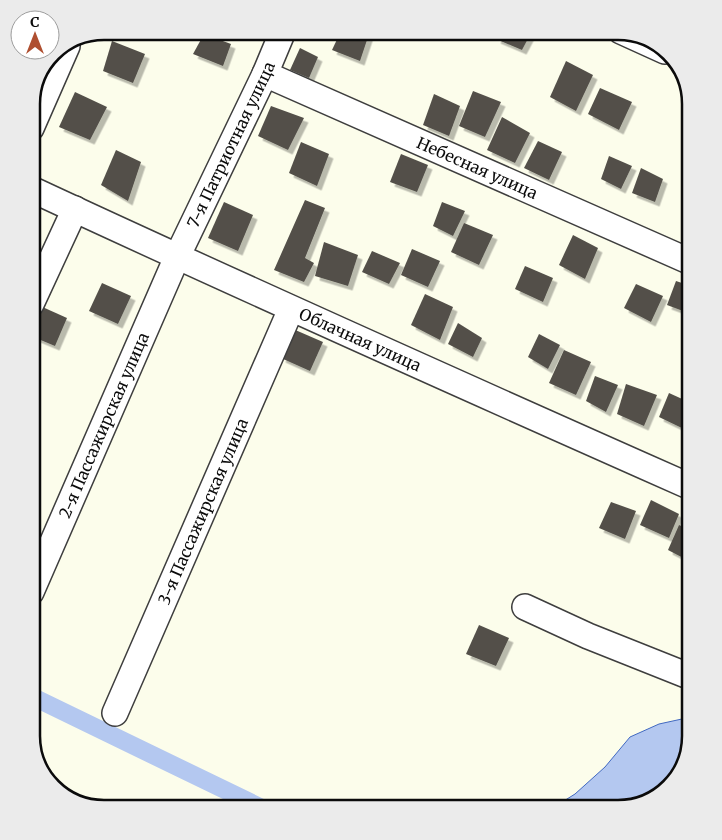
<svg xmlns="http://www.w3.org/2000/svg" width="722" height="840" viewBox="0 0 722 840" font-family="Merriweather,serif">
  <style>
    .water { fill: #b4c8f0; stroke: #4169c1 }
    .lines { fill: none; stroke-linecap: round; stroke-linejoin: round }
    .canal { stroke: #b4c8f0; stroke-width: 18 }
    .building { fill: #535049; filter: url(#shadow) }
    .minor-casing { stroke: #3e3e3e; stroke-width: 28 }
    .minor { stroke: #fff; stroke-width: 25 }
    .labels { text-anchor: middle; dominant-baseline: central; stroke-width: 5; stroke-linejoin: round; paint-order: stroke }
    .street-label { font-size: 16px; fill: #0b0b0b; stroke: #fff }
    .rim { fill: none; stroke: #0b0b0b; stroke-width: 2.5 }
  </style>
  <defs>
    <filter id="shadow"><feDropShadow dx="4.5" dy="4.5" stdDeviation="0" flood-color="#0004"/></filter>
  </defs>
  <rect width="100%" height="100%" fill="#fcfdeb"/>
  <path class="water" d="M691,717V736L683,768L662,794L618,809H551L575,794L605,767L630,737L659,724Z"/>
  <g class="lines">
    <path class="canal" d="M31,696L264,809"/>
  </g>
  <g class="building">
    <path d="M341,31H363L369,34L360,61L332,50Z"/>
    <path d="M500,31H532L522,50L496,39Z"/>
    <path d="M204,34L231,44L223,66L193,54Z"/>
    <path d="M112,41L145,54L133,83L103,71Z"/>
    <path d="M300,48L318,57L309,78L290,70Z"/>
    <path d="M566,61L593,75L576,111L550,97Z"/>
    <path d="M600,88L632,102L619,130L588,114Z"/>
    <path d="M473,91L501,102L485,137L459,126Z"/>
    <path d="M75,92L107,107L90,140L59,127Z"/>
    <path d="M434,94L460,106L449,136L423,125Z"/>
    <path d="M271,106L304,118L288,150L258,136Z"/>
    <path d="M502,117L530,133L515,163L487,150Z"/>
    <path d="M538,141L562,152L549,180L524,168Z"/>
    <path d="M301,142L329,154L317,186L289,173Z"/>
    <path d="M116,150L141,162L128,201L101,185Z"/>
    <path d="M401,154L428,165L417,192L390,182Z"/>
    <path d="M609,156L632,166L621,189L601,179Z"/>
    <path d="M641,168L663,179L655,202L632,193Z"/>
    <path d="M305,200L325,208L305,258L314,263L304,282L274,270Z"/>
    <path d="M224,202L253,215L238,251L208,238Z"/>
    <path d="M442,202L465,211L453,236L433,226Z"/>
    <path d="M464,223L493,235L479,265L451,252Z"/>
    <path d="M573,235L598,248L585,279L559,265Z"/>
    <path d="M324,242L358,255L348,286L315,276Z"/>
    <path d="M412,249L440,261L428,287L401,275Z"/>
    <path d="M372,251L400,263L389,284L362,272Z"/>
    <path d="M525,266L553,278L543,302L515,289Z"/>
    <path d="M676,281L691,286V314L667,305Z"/>
    <path d="M102,283L131,296L118,324L89,311Z"/>
    <path d="M636,284L663,296L651,322L624,308Z"/>
    <path d="M425,294L453,307L440,340L411,325Z"/>
    <path d="M38,305L67,318L55,346L31,336V320Z"/>
    <path d="M458,323L482,338L473,357L448,344Z"/>
    <path d="M293,329L323,342L310,371L281,358Z"/>
    <path d="M539,334L560,345L548,369L528,357Z"/>
    <path d="M564,350L591,362L576,395L549,383Z"/>
    <path d="M595,376L618,385L606,412L586,401Z"/>
    <path d="M626,384L657,395L644,426L617,414Z"/>
    <path d="M669,393L691,403V420L686,430L659,417Z"/>
    <path d="M651,500L679,514L669,538L640,525Z"/>
    <path d="M611,502L636,511L625,539L599,528Z"/>
    <path d="M679,525L691,530V562L668,550Z"/>
    <path d="M479,625L509,638L496,666L466,654Z"/>
  </g>
  <g class="lines">
    <g class="minor-casing">
      <g id="minor">
        <path d="M621,31L665,51"/>
        <path id="s1" d="M265,74L691,262"/>
        <path d="M31,128L67,46"/>
        <path id="s2" d="M31,189C250,291 470,389 691,487"/>
        <path d="M31,304L75,209"/>
        <path id="s3" d="M31,592L177,257L265,74L283,31"/>
        <path d="M525,607L588,636L691,677"/>
        <path id="s4" d="M115,713L291,309"/>
      </g>
    </g>
    <use href="#minor" class="minor"/>
  </g>
  <g class="labels">
    <g class="street-label">
      <text stroke="none"><textPath href="#s3" startOffset="490">7-я Патриотная улица</textPath></text>
      <text stroke="none"><textPath href="#s1" startOffset="232">Небесная улица</textPath></text>
      <text stroke="none"><textPath href="#s2" startOffset="362">Облачная улица</textPath></text>
      <text stroke="none"><textPath href="#s3" startOffset="182">2-я Пассажирская улица</textPath></text>
      <text stroke="none"><textPath href="#s4" startOffset="220">3-я Пассажирская улица</textPath></text>
    </g>
  </g>
  <path d="M0 0H722V840H0ZM104 40H618A64 64 0 0 1 682 104V736A64 64 0 0 1 618 800H104A64 64 0 0 1 40 736V104A64 64 0 0 1 104 40Z" fill="#ebebeb" fill-rule="evenodd"/>
  <path class="rim" d="M104 40H618A64 64 0 0 1 682 104V736A64 64 0 0 1 618 800H104A64 64 0 0 1 40 736V104A64 64 0 0 1 104 40Z"/>
  <g transform="translate(35 35)"><circle r="24" fill="#ffffff" stroke="#9d9d9d"/>
  <path d="M0-4L9 19L0 12L-9 19Z" fill="#af4f30"/>
  <text y="-8" font-size="14" font-weight="bold" text-anchor="middle" fill="#0b0b0b">С</text>
  </g>
</svg>
